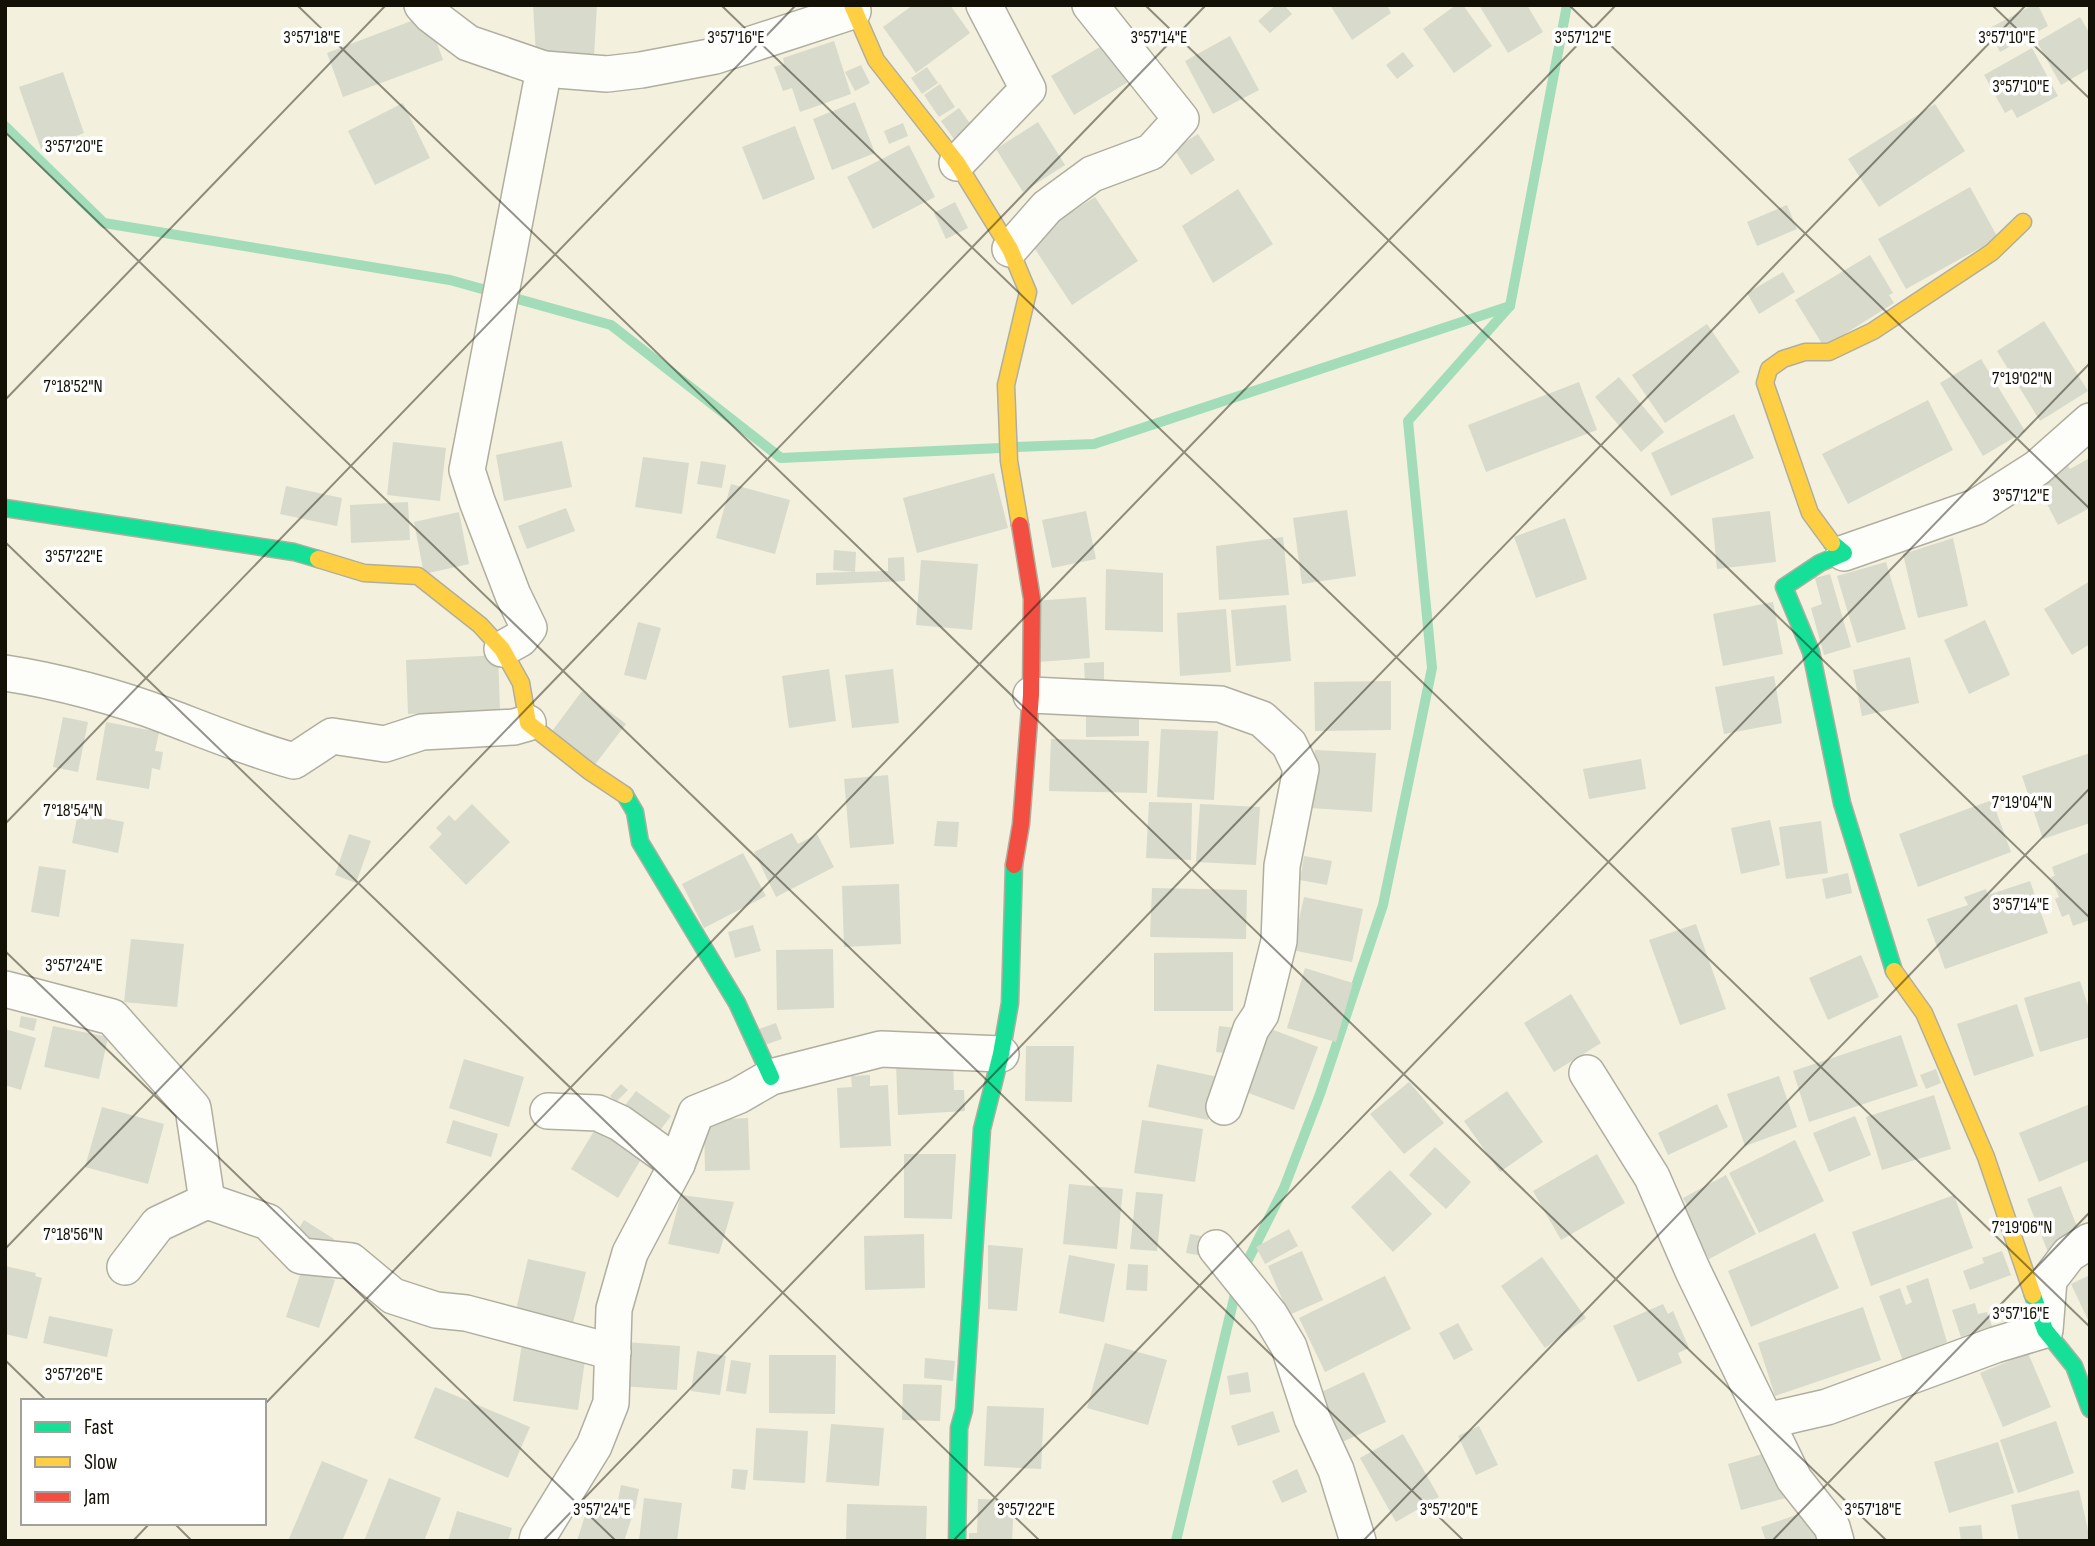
<svg xmlns="http://www.w3.org/2000/svg" width="2095" height="1546" viewBox="0 0 2095 1546" font-family="'Sofia Sans Condensed',sans-serif">
  <style>
    .lines { fill: none; stroke-linecap: round; stroke-linejoin: round }
    .stream { stroke: #a3dcb9; stroke-width: 10 }
    .building { fill: #d8dacb }
    .street-casing { stroke: #b0ae9f; stroke-width: 38 }
    .fast-casing { stroke: #b0ae9f; stroke-width: 19 }
    .slow-casing { stroke: #b0ae9f; stroke-width: 19 }
    .jam-casing { stroke: #b0ae9f; stroke-width: 19 }
    .street { stroke: #fdfdfa; stroke-width: 35 }
    .fast { stroke: #16e098; stroke-width: 16 }
    .slow { stroke: #ffcf43; stroke-width: 16 }
    .jam { stroke: #f24e42; stroke-width: 16 }
    .ticks { fill: none; stroke: #131105; stroke-width: 2; stroke-opacity: 0.45 }
    .ticks-label { font-size: 18px; text-anchor: middle; fill: #131105; stroke: #fff; stroke-width: 7; stroke-linejoin: round; paint-order: stroke }
  </style>
  <rect width="100%" height="100%" fill="#f3f0dd"/>
  <g class="lines">
    <g class="stream">
      <path d="M5,126L104,223L450,280L611,325L781,458L1001,448"/>
      <path d="M1016,447L1094,444L1510,306"/>
      <path d="M1242,1272L1284,1188L1320,1094L1383,905L1432,668L1408,421L1510,306L1567,5"/>
      <path d="M1176,1541L1237,1286"/>
    </g>
  </g>
  <g class="building">
    <path d="M533,5H597L594,56L536,55Z"/>
    <path d="M913,5H950L970,33L916,73L883,27Z"/>
    <path d="M1276,5H1284L1292,14L1270,33L1258,21Z"/>
    <path d="M1330,5H1387L1391,13L1352,40Z"/>
    <path d="M1456,5H1463L1492,46L1454,73L1423,29Z"/>
    <path d="M1479,5H1527L1543,32L1508,53Z"/>
    <path d="M2033,5H2038L2048,26L2000,52L1988,29Z"/>
    <path d="M427,15L443,60L343,97L327,53Z"/>
    <path d="M2080,17L2090,34V68L2061,85L2037,42Z"/>
    <path d="M1230,36L1259,90L1213,114L1185,61Z"/>
    <path d="M834,41L851,94L800,112L792,88L783,91L774,67L784,64L783,58Z"/>
    <path d="M1105,44L1128,82L1074,115L1051,76Z"/>
    <path d="M2032,48L2058,96L2017,118L2012,109L2005,113L1984,75Z"/>
    <path d="M1403,52L1414,66L1397,79L1386,65Z"/>
    <path d="M861,65L870,83L855,91L845,72Z"/>
    <path d="M927,67L938,83L922,94L911,78Z"/>
    <path d="M63,72L84,133L41,149L19,87Z"/>
    <path d="M940,84L955,107L939,117L924,95Z"/>
    <path d="M855,102L875,153L832,170L813,119Z"/>
    <path d="M403,103L430,158L375,185L348,131Z"/>
    <path d="M1935,104L1965,151L1879,207L1848,159Z"/>
    <path d="M959,108L974,129L956,142L941,121Z"/>
    <path d="M1038,122L1065,165L1023,192L996,149Z"/>
    <path d="M903,123L908,136L889,144L884,131Z"/>
    <path d="M795,126L815,179L763,200L742,147Z"/>
    <path d="M1198,134L1215,160L1191,175L1174,149Z"/>
    <path d="M909,145L935,197L873,229L847,177Z"/>
    <path d="M1970,187L1998,238L1906,289L1878,239Z"/>
    <path d="M1238,189L1273,244L1213,283L1182,226Z"/>
    <path d="M1095,197L1138,261L1072,305L1029,240Z"/>
    <path d="M955,202L968,228L946,239L934,213Z"/>
    <path d="M1787,205L1797,229L1757,246L1747,222Z"/>
    <path d="M1870,255L1893,293L1889,295L1894,303L1824,347L1795,300Z"/>
    <path d="M1783,272L1795,292L1759,314L1747,293Z"/>
    <path d="M2044,321L2088,391L2040,421L1997,351Z"/>
    <path d="M1707,324L1740,372L1665,423L1632,375Z"/>
    <path d="M1981,359L2025,431L1983,456L1940,383Z"/>
    <path d="M1619,377L1664,432L1641,452L1595,397Z"/>
    <path d="M1579,382L1597,430L1486,472L1468,425Z"/>
    <path d="M1928,400L1953,450L1848,504L1822,454Z"/>
    <path d="M1734,414L1754,458L1671,496L1651,453Z"/>
    <path d="M562,441L572,487L504,501L496,455Z"/>
    <path d="M393,442L446,448L440,501L387,495Z"/>
    <path d="M643,457L689,463L682,514L635,507Z"/>
    <path d="M2088,459L2090,463V508L2058,525L2036,483L2068,466L2070,469Z"/>
    <path d="M701,461L726,465L722,488L697,484Z"/>
    <path d="M994,473L1008,528L917,553L903,498Z"/>
    <path d="M731,484L790,500L775,554L716,538Z"/>
    <path d="M286,486L342,498L337,526L280,514Z"/>
    <path d="M408,502L410,540L351,543L350,505Z"/>
    <path d="M566,508L575,531L527,549L518,526Z"/>
    <path d="M1347,510L1356,576L1302,584L1293,518Z"/>
    <path d="M1086,511L1096,559L1052,568L1042,520Z"/>
    <path d="M1770,511L1776,562L1717,569L1712,518Z"/>
    <path d="M459,512L469,564L424,574L414,522Z"/>
    <path d="M1565,518L1587,579L1536,598L1514,537Z"/>
    <path d="M1283,537L1289,595L1219,600L1216,546Z"/>
    <path d="M1953,538L1968,606L1918,618L1903,554Z"/>
    <path d="M834,550L856,552L855,572L833,570Z"/>
    <path d="M904,557L905,581L816,585V573L888,571V558Z"/>
    <path d="M921,560L978,564L972,630L916,625Z"/>
    <path d="M1886,562L1906,629L1857,643L1837,576Z"/>
    <path d="M1106,569L1163,573V632L1105,630Z"/>
    <path d="M1830,574L1851,647L1824,655L1811,608L1822,604L1815,578Z"/>
    <path d="M2090,581V644L2072,655L2044,609Z"/>
    <path d="M1086,597L1090,658L1039,662L1035,601Z"/>
    <path d="M1773,602L1783,654L1723,666L1713,614Z"/>
    <path d="M1286,605L1291,661L1236,666L1231,610Z"/>
    <path d="M1226,609L1231,672L1180,676L1177,613Z"/>
    <path d="M1985,620L2010,675L1969,694L1944,640Z"/>
    <path d="M638,622L661,628L646,680L624,675Z"/>
    <path d="M498,655L500,710L408,714L406,660Z"/>
    <path d="M1910,657L1919,703L1862,716L1853,670Z"/>
    <path d="M1104,662V681L1085,682L1084,663Z"/>
    <path d="M829,669L836,721L789,728L782,676Z"/>
    <path d="M893,669L899,723L852,728L845,675Z"/>
    <path d="M1774,676L1782,723L1724,734L1715,687Z"/>
    <path d="M1391,681V730L1315,731L1314,682Z"/>
    <path d="M582,691L626,724L593,767L550,734Z"/>
    <path d="M1086,712H1139V736L1086,737Z"/>
    <path d="M63,717L88,722L78,772L53,767Z"/>
    <path d="M106,722L159,732L155,751L163,752L160,770L152,768L149,789L96,780Z"/>
    <path d="M1161,729L1218,731L1214,800L1157,797Z"/>
    <path d="M1051,739L1149,741L1147,793L1049,791Z"/>
    <path d="M1315,750L1376,753L1372,812L1311,808Z"/>
    <path d="M2090,753V823L2043,839L2022,776Z"/>
    <path d="M1641,759L1646,789L1589,799L1583,769Z"/>
    <path d="M888,775L894,844L850,848L844,779Z"/>
    <path d="M1992,800L2011,852L1918,887L1899,834Z"/>
    <path d="M1149,802L1192,803L1191,860L1146,858Z"/>
    <path d="M472,804L510,842L466,885L429,847L442,834L436,828L449,815L455,821Z"/>
    <path d="M1200,804L1260,807L1256,865L1196,862Z"/>
    <path d="M78,813L124,822L118,853L72,843Z"/>
    <path d="M1770,820L1780,865L1741,874L1731,828Z"/>
    <path d="M937,821L959,822L957,847L934,846Z"/>
    <path d="M1821,821L1828,873L1786,879L1779,827Z"/>
    <path d="M792,833L798,844L817,834L834,867L776,897L754,852Z"/>
    <path d="M349,834L371,841L356,883L335,875Z"/>
    <path d="M2090,852V920L2073,926L2069,914L2062,917L2055,899L2059,897L2051,877L2055,876L2052,867Z"/>
    <path d="M743,853L766,896L704,928L682,884Z"/>
    <path d="M1304,856L1332,861L1327,885L1300,880Z"/>
    <path d="M39,866L66,870L59,917L31,912Z"/>
    <path d="M1848,873L1852,893L1826,899L1822,879Z"/>
    <path d="M2030,881L2048,933L1945,969L1927,919L1968,905L1964,897L1986,889L1988,895Z"/>
    <path d="M899,884L901,944L844,947L842,886Z"/>
    <path d="M1152,888L1247,890L1246,939L1150,937Z"/>
    <path d="M1304,897L1363,909L1352,962L1292,950Z"/>
    <path d="M1696,924L1726,1009L1680,1025L1649,940Z"/>
    <path d="M753,925L761,951L735,958L728,932Z"/>
    <path d="M131,939L184,944L177,1007L124,1002Z"/>
    <path d="M833,949L834,1008L777,1010L776,950Z"/>
    <path d="M1233,952V1011H1154V953Z"/>
    <path d="M1861,955L1879,997L1828,1020L1809,978Z"/>
    <path d="M1305,968L1353,983L1336,1042L1287,1028Z"/>
    <path d="M2080,981L2090,1012V1037L2040,1052L2024,998Z"/>
    <path d="M1571,994L1601,1043L1554,1072L1524,1023Z"/>
    <path d="M2017,1004L2034,1056L1974,1076L1957,1024Z"/>
    <path d="M21,1016L37,1019L34,1031L19,1027Z"/>
    <path d="M776,1023L782,1039L762,1046L756,1030Z"/>
    <path d="M53,1026L108,1037L99,1079L44,1067Z"/>
    <path d="M1219,1026L1236,1028L1233,1054L1216,1052Z"/>
    <path d="M5,1029L36,1038L21,1090L5,1085Z"/>
    <path d="M1271,1029L1318,1047L1294,1110L1246,1092Z"/>
    <path d="M1901,1035L1918,1086L1809,1122L1793,1071Z"/>
    <path d="M1026,1046H1074L1072,1102L1025,1101Z"/>
    <path d="M464,1059L524,1077L509,1127L449,1108Z"/>
    <path d="M953,1061L954,1090H964L965,1111L898,1115L896,1064Z"/>
    <path d="M1157,1064L1218,1077L1208,1120L1148,1107Z"/>
    <path d="M1936,1069L1941,1083L1926,1089L1920,1075Z"/>
    <path d="M870,1075V1086L888,1085L891,1146L840,1148L837,1088L852,1087L851,1076Z"/>
    <path d="M1779,1076L1797,1127L1745,1146L1727,1094Z"/>
    <path d="M1409,1082L1444,1123L1404,1154L1370,1114Z"/>
    <path d="M621,1084L628,1090L616,1102L610,1096Z"/>
    <path d="M636,1091L671,1116L654,1138L620,1112Z"/>
    <path d="M1507,1091L1543,1142L1500,1172L1464,1121Z"/>
    <path d="M1934,1095L1951,1149L1882,1170L1866,1117Z"/>
    <path d="M1717,1104L1728,1127L1668,1155L1658,1133Z"/>
    <path d="M2090,1104V1160L2039,1182L2019,1133Z"/>
    <path d="M102,1107L164,1124L148,1184L85,1167Z"/>
    <path d="M1855,1116L1871,1155L1829,1172L1813,1133Z"/>
    <path d="M748,1118L750,1170L705,1171L704,1120Z"/>
    <path d="M453,1120L498,1134L491,1157L446,1143Z"/>
    <path d="M1142,1120L1203,1129L1195,1182L1134,1173Z"/>
    <path d="M599,1123L646,1151L618,1198L571,1169Z"/>
    <path d="M1795,1140L1824,1201L1759,1233L1729,1173Z"/>
    <path d="M1435,1147L1471,1182L1446,1209L1409,1175Z"/>
    <path d="M904,1154H956L952,1219L904,1218Z"/>
    <path d="M1597,1154L1625,1203L1561,1240L1533,1191Z"/>
    <path d="M1390,1170L1432,1214L1393,1252L1351,1207Z"/>
    <path d="M1726,1175L1756,1234L1709,1259L1683,1210L1688,1207L1683,1198Z"/>
    <path d="M1069,1184L1123,1189L1117,1249L1063,1244Z"/>
    <path d="M2061,1186L2082,1239L2048,1252L2027,1199Z"/>
    <path d="M1136,1192L1163,1194L1157,1251L1130,1249Z"/>
    <path d="M681,1195L734,1202L719,1254L668,1244Z"/>
    <path d="M1954,1195L1973,1248L1871,1286L1852,1232Z"/>
    <path d="M304,1220L334,1239L323,1255L294,1236Z"/>
    <path d="M1289,1229L1298,1246L1265,1264L1256,1247Z"/>
    <path d="M1815,1233L1839,1288L1751,1327L1728,1271Z"/>
    <path d="M924,1234L925,1288L865,1290L864,1236Z"/>
    <path d="M1190,1234L1206,1237L1203,1256L1186,1253Z"/>
    <path d="M988,1245L1023,1248L1017,1311L988,1309Z"/>
    <path d="M1302,1251L1323,1300L1289,1315L1268,1266Z"/>
    <path d="M2002,1251L2011,1275L1970,1290L1963,1271L1984,1263L1982,1258Z"/>
    <path d="M1069,1255L1115,1264L1104,1322L1059,1313Z"/>
    <path d="M1542,1257L1586,1318L1545,1348L1501,1286Z"/>
    <path d="M528,1259L586,1272L573,1323L516,1310Z"/>
    <path d="M1128,1264L1148,1265L1147,1291L1126,1290Z"/>
    <path d="M5,1266L36,1273L35,1276L42,1278L27,1339L5,1334Z"/>
    <path d="M302,1269L335,1280L319,1328L286,1317Z"/>
    <path d="M2090,1275V1324L2071,1284Z"/>
    <path d="M1385,1276L1411,1329L1325,1372L1299,1318Z"/>
    <path d="M1928,1278L1947,1342L1903,1361L1879,1296L1900,1288L1906,1305L1912,1302L1906,1286Z"/>
    <path d="M1975,1303L1978,1314L1987,1312L1992,1326L1961,1337L1952,1310Z"/>
    <path d="M1663,1304L1668,1314L1673,1311L1689,1348L1678,1353L1682,1363L1638,1382L1613,1326Z"/>
    <path d="M1863,1307L1881,1360L1775,1396L1758,1343Z"/>
    <path d="M49,1316L113,1329L107,1357L43,1343Z"/>
    <path d="M1458,1323L1473,1350L1454,1360L1439,1333Z"/>
    <path d="M625,1342L680,1346L677,1390L621,1386Z"/>
    <path d="M1105,1343L1167,1360L1148,1425L1087,1408Z"/>
    <path d="M522,1344L586,1353L578,1410L513,1401Z"/>
    <path d="M697,1351L726,1356L720,1395L691,1391Z"/>
    <path d="M2028,1353L2051,1407L2003,1427L1980,1373Z"/>
    <path d="M769,1355H836L835,1414L769,1413Z"/>
    <path d="M925,1358L955,1361L953,1381L924,1378Z"/>
    <path d="M731,1360L751,1363L746,1394L726,1391Z"/>
    <path d="M1248,1372L1251,1392L1230,1395L1227,1376Z"/>
    <path d="M1364,1372L1386,1422L1338,1444L1315,1395Z"/>
    <path d="M903,1384L942,1385L940,1421L902,1420Z"/>
    <path d="M435,1387L530,1427L508,1478L414,1438Z"/>
    <path d="M987,1406L1044,1408L1041,1469L984,1466Z"/>
    <path d="M1273,1411L1280,1432L1238,1446L1231,1426Z"/>
    <path d="M2056,1421L2074,1473L2018,1493L2000,1440Z"/>
    <path d="M831,1424L884,1428L879,1486L826,1482Z"/>
    <path d="M1479,1426L1498,1465L1476,1475L1458,1436Z"/>
    <path d="M756,1428L808,1431L805,1483L753,1480Z"/>
    <path d="M1403,1434L1439,1497L1396,1522L1360,1458Z"/>
    <path d="M1998,1442L2014,1493L1949,1513L1934,1462Z"/>
    <path d="M1776,1450L1789,1497L1741,1510L1728,1464Z"/>
    <path d="M322,1461L368,1480L342,1541H288Z"/>
    <path d="M733,1469L748,1470L745,1490L731,1488Z"/>
    <path d="M1297,1469L1307,1492L1282,1503L1272,1481Z"/>
    <path d="M389,1478L441,1498L424,1541H364Z"/>
    <path d="M621,1485L639,1489L635,1509L617,1505Z"/>
    <path d="M2079,1490L2090,1539L2019,1541L2011,1505Z"/>
    <path d="M644,1498L682,1503L677,1541H639Z"/>
    <path d="M978,1499L1014,1500L1012,1541H969V1533H977Z"/>
    <path d="M589,1503L632,1517L624,1541H577Z"/>
    <path d="M847,1504L927,1506L926,1541H846Z"/>
    <path d="M1811,1510L1822,1541H1766L1761,1527Z"/>
    <path d="M457,1511L512,1528L508,1541H448Z"/>
    <path d="M1981,1525L1983,1541H1961L1959,1527Z"/>
  </g>
  <g class="lines">
    <g class="street-casing">
      <g id="street">
        <path d="M422,5L431,15L468,43L544,69L607,74L641,70L715,56L853,11"/>
        <path d="M957,163L1028,89L984,5"/>
        <path d="M1010,249L1047,207L1092,174L1151,152L1181,119L1090,5"/>
        <path d="M1844,553L1976,507L2037,468L2090,421"/>
        <path d="M502,649L520,639L529,628L513,595L477,501L467,470L544,69"/>
        <path d="M5,673C57,681 118,697 167,716C209,732 250,749 294,761L332,736L385,744L422,732L514,727L528,723"/>
        <path d="M1031,695L1220,704L1262,719L1289,744L1301,769L1282,866L1279,941L1261,1014L1251,1029L1224,1107"/>
        <path d="M5,989L112,1017L193,1108L207,1201"/>
        <path d="M1587,1073L1652,1177L1693,1271L1794,1479L1832,1527L1836,1541"/>
        <path d="M548,1111L598,1113L620,1123L677,1164"/>
        <path d="M1216,1248L1270,1315L1289,1347L1312,1418L1336,1470L1358,1541"/>
        <path d="M125,1267L158,1224L207,1201L268,1222L301,1256L351,1261L393,1296L436,1310L466,1313L613,1352"/>
        <path d="M1766,1421L1827,1407L1995,1345L2045,1330L2049,1280L2069,1254L2090,1241"/>
        <path d="M537,1541L538,1537L594,1446L611,1403L614,1309L630,1253L677,1164L696,1113L738,1096L771,1077L881,1049L1001,1054"/>
      </g>
    </g>
    <g class="fast-casing">
      <g id="fast">
        <path d="M5,508L294,552L318,559"/>
        <path d="M1832,543L1844,553L1820,563L1784,587L1811,652L1842,803L1894,971"/>
        <path d="M625,795L635,812L640,842L737,1003L771,1077"/>
        <path d="M2033,1295L2045,1330L2074,1366L2090,1409"/>
        <path d="M957,1541L959,1428L964,1410L982,1129L1001,1054L1010,1003L1014,865"/>
      </g>
    </g>
    <g class="slow-casing">
      <g id="slow">
        <path d="M852,5L876,60L957,163L1010,249L1028,292L1006,385L1009,461L1020,525"/>
        <path d="M1832,543L1810,513L1765,383L1769,369L1783,359L1805,352H1829L1873,331L1992,252L2023,222"/>
        <path d="M318,559L364,573L418,576L480,625L502,649L521,683L528,723L589,771L625,795"/>
        <path d="M1894,971L1924,1013L1986,1157L2033,1295"/>
      </g>
    </g>
    <g class="jam-casing">
      <path id="jam" d="M1014,865L1021,824L1031,695L1032,599L1020,525"/>
    </g>
    <use href="#street" class="street"/>
    <use href="#fast" class="fast"/>
    <use href="#slow" class="slow"/>
    <use href="#jam" class="jam"/>
  </g>
  <path class="ticks" d="M297,5L1887,1541M721,5L2090,1327M1145,5L2090,918M1569,5L2090,509M1992,5L2090,99M5,132L1464,1541M5,400L386,5M5,542L1040,1541M5,824L796,5M5,951L616,1541M5,1249L1206,5M5,1360L47,1401M264,1405L1616,5M174,1523L192,1541M133,1541L150,1523M543,1541L2026,5M953,1541L2090,363M1363,1541L2090,788M1772,1541L2090,1212"/>
  <g class="ticks-label">
    <text x="2007" y="43">3°57'10"E</text>
    <text x="312" y="43">3°57'18"E</text>
    <text x="1159" y="43">3°57'14"E</text>
    <text x="1583" y="43">3°57'12"E</text>
    <text x="736" y="43">3°57'16"E</text>
    <text x="2021" y="92">3°57'10"E</text>
    <text x="74" y="152">3°57'20"E</text>
    <text x="2022" y="384">7°19'02"N</text>
    <text x="73" y="392">7°18'52"N</text>
    <text x="2021" y="501">3°57'12"E</text>
    <text x="74" y="562">3°57'22"E</text>
    <text x="2022" y="808">7°19'04"N</text>
    <text x="73" y="816">7°18'54"N</text>
    <text x="2021" y="910">3°57'14"E</text>
    <text x="74" y="971">3°57'24"E</text>
    <text x="2022" y="1233">7°19'06"N</text>
    <text x="73" y="1240">7°18'56"N</text>
    <text x="2021" y="1319">3°57'16"E</text>
    <text x="74" y="1380">3°57'26"E</text>
    <text x="602" y="1515">3°57'24"E</text>
    <text x="1026" y="1515">3°57'22"E</text>
    <text x="1449" y="1515">3°57'20"E</text>
    <text x="1873" y="1515">3°57'18"E</text>
  </g>
  <rect width="2095" height="1546" fill="none" stroke="#131105" stroke-width="14"/>
  <rect x="21" y="1399" width="245" height="126" fill="#ffffff" stroke="#a1a09b" stroke-width="2"/>
  <rect x="35" y="1422" width="35" height="10" fill="#16e098" stroke="#a1a09b" stroke-width="2"/>
  <text x="84" y="1434" font-size="21" fill="#131105">Fast</text>
  <rect x="35" y="1457" width="35" height="10" fill="#ffcf43" stroke="#a1a09b" stroke-width="2"/>
  <text x="84" y="1469" font-size="21" fill="#131105">Slow</text>
  <rect x="35" y="1492" width="35" height="10" fill="#f24e42" stroke="#a1a09b" stroke-width="2"/>
  <text x="84" y="1504" font-size="21" fill="#131105">Jam</text>
</svg>
